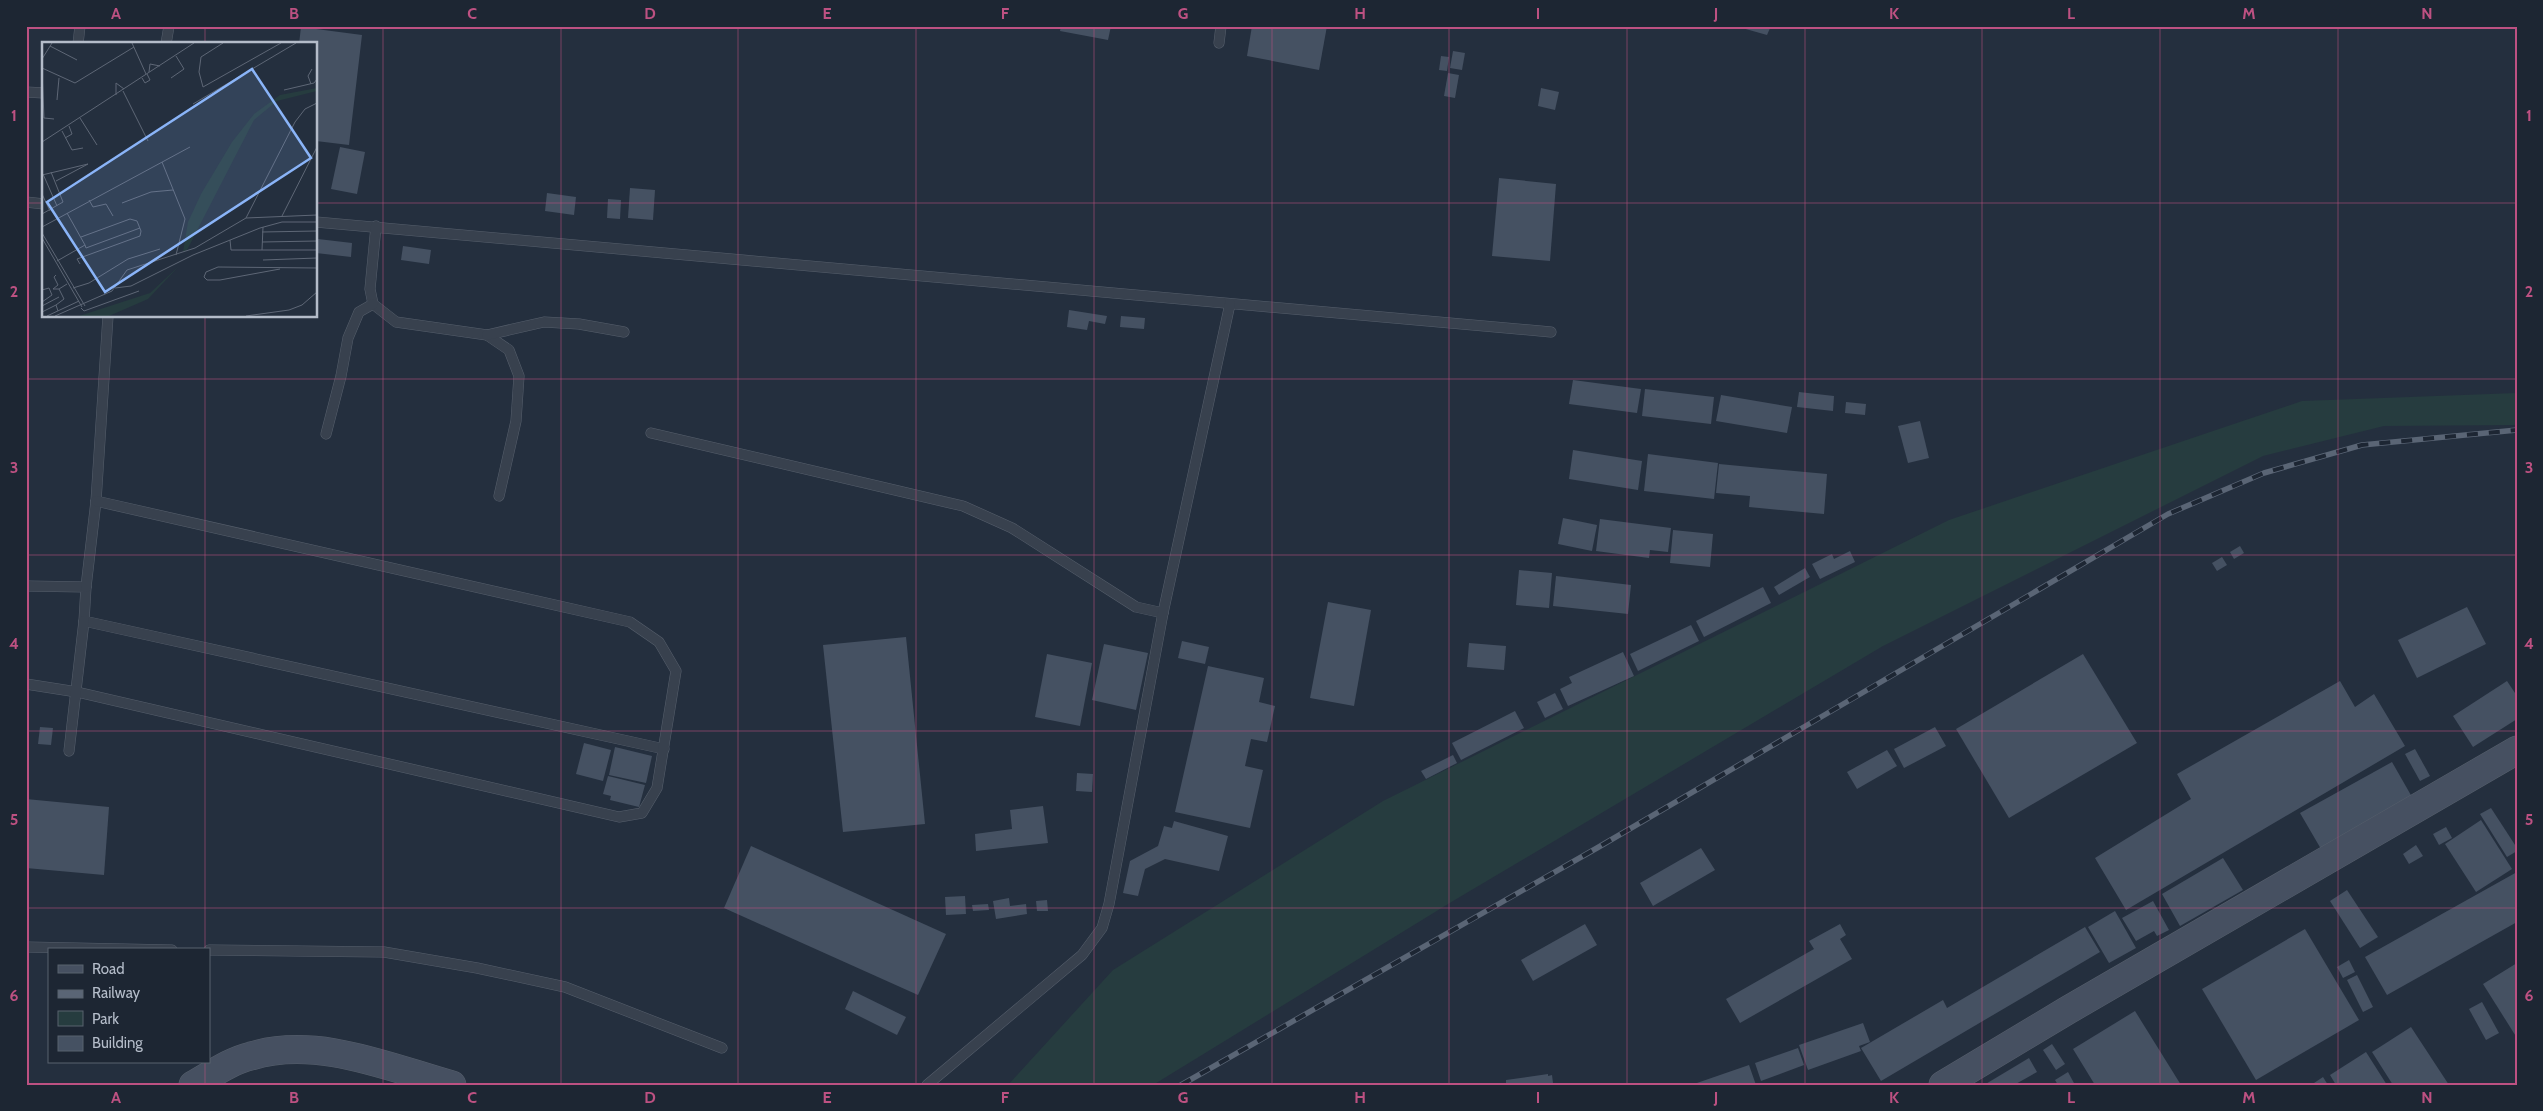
<svg xmlns="http://www.w3.org/2000/svg" width="2543" height="1111" viewBox="0 0 2543 1111" font-family="Cabin,sans-serif">
  <style>
    .green { fill: #263c3f }
    .building { fill: #455162 }
    .lines { fill: none; stroke-linecap: round; stroke-linejoin: round }
    .service-casing { stroke: #565f6c; stroke-width: 11 }
    .secondary-casing { stroke: #565f6c; stroke-width: 29 }
    .service { stroke: #38414e; stroke-width: 10 }
    .secondary { stroke: #465061; stroke-width: 28 }
    .rail-casing { stroke: #5a6575; stroke-width: 5.5 }
    .rail { stroke: #1d2633; stroke-width: 4; stroke-dasharray: 11; stroke-linecap: butt }
    .grid { fill: none; stroke: #bd5182; stroke-width: 1; stroke-opacity: 0.55 }
    .inset-road { fill: none; stroke: #5e6776; stroke-width: 1 }
    .view { fill: #8ab4f8; fill-opacity: 0.15; stroke: #8ab4f8; stroke-width: 2.5 }
    .inset-edge { fill: none; stroke: #b4bcc9; stroke-width: 2.5 }
    .neatline { fill: none; stroke: #bd5182; stroke-width: 2 }
    .grid-label { font-size: 16px; text-anchor: middle; font-weight: bold; fill: #bd5182 }
  </style>
  <rect width="100%" height="100%" fill="#242f3e"/>
  <path class="green" d="M2517,393V425L2384,426L2263,456L1883,646L1453,901L1153,1085H1008L1113,970L1383,801L1949,520L2302,401Z"/>
  <g class="building">
    <path d="M1061,26H1111L1108,40L1060,31Z"/>
    <path d="M1252,26H1327L1319,70L1247,56Z"/>
    <path d="M1735,26H1771L1767,35Z"/>
    <path d="M301,27L362,35L349,145L316,141V44H299Z"/>
    <path d="M1453,51L1465,53L1462,70L1450,68Z"/>
    <path d="M1441,56L1449,57L1447,71L1439,70Z"/>
    <path d="M1448,73L1459,75L1455,98L1444,96Z"/>
    <path d="M1541,88L1559,92L1555,110L1538,106Z"/>
    <path d="M340,147L365,152L357,194L331,189Z"/>
    <path d="M1499,178L1556,184L1550,261L1492,256Z"/>
    <path d="M630,188L655,190L653,220L628,218Z"/>
    <path d="M547,193L576,197L574,215L545,211Z"/>
    <path d="M608,199L621,200L620,219L607,218Z"/>
    <path d="M318,239L352,243L351,257L316,253Z"/>
    <path d="M403,246L431,250L429,264L401,260Z"/>
    <path d="M1069,310L1107,316L1105,324L1089,321L1087,330L1067,327Z"/>
    <path d="M1121,316L1145,318L1144,329L1120,327Z"/>
    <path d="M1573,380L1641,389L1637,413L1569,404Z"/>
    <path d="M1645,389L1714,397L1711,424L1642,416Z"/>
    <path d="M1799,392L1834,396L1833,411L1797,407Z"/>
    <path d="M1721,395L1792,407L1787,433L1716,421Z"/>
    <path d="M1846,402L1866,404L1865,415L1845,413Z"/>
    <path d="M1920,421L1929,458L1908,463L1898,426Z"/>
    <path d="M1573,450L1642,461L1638,490L1569,479Z"/>
    <path d="M1648,454L1718,463L1714,499L1644,491Z"/>
    <path d="M1719,464L1827,474L1824,514L1749,507L1750,496L1716,493Z"/>
    <path d="M1563,518L1597,525L1592,551L1558,544Z"/>
    <path d="M1600,519L1671,528L1668,552L1650,550L1649,558L1596,551Z"/>
    <path d="M1673,530L1713,534L1710,567L1670,563Z"/>
    <path d="M2240,546L2244,553L2234,559L2230,552Z"/>
    <path d="M1850,551L1855,562L1820,579L1812,564L1832,554L1834,559Z"/>
    <path d="M2222,557L2227,565L2217,571L2212,563Z"/>
    <path d="M1805,568L1810,577L1779,595L1774,587Z"/>
    <path d="M1519,570L1552,573L1549,608L1516,605Z"/>
    <path d="M1556,576L1631,585L1628,614L1553,606Z"/>
    <path d="M1763,587L1771,603L1704,637L1696,621Z"/>
    <path d="M1328,602L1371,610L1354,706L1310,698Z"/>
    <path d="M2467,607L2486,644L2417,678L2398,640Z"/>
    <path d="M1691,625L1699,641L1638,671L1630,654Z"/>
    <path d="M906,637L925,824L843,832L823,645Z"/>
    <path d="M1182,641L1209,647L1205,664L1178,658Z"/>
    <path d="M1469,643L1506,646L1504,670L1467,667Z"/>
    <path d="M1104,644L1148,653L1136,710L1092,700Z"/>
    <path d="M1623,652L1634,676L1568,706L1560,689L1572,683L1569,677Z"/>
    <path d="M1047,654L1092,663L1080,726L1035,717Z"/>
    <path d="M2083,654L2137,743L2009,818L1956,729Z"/>
    <path d="M1208,666L1264,678L1259,702L1275,706L1267,742L1251,739L1245,766L1263,770L1250,828L1175,812Z"/>
    <path d="M2340,681L2355,707L2374,694L2405,746L2126,910L2095,858L2191,799L2177,774Z"/>
    <path d="M2507,681L2517,696V719L2473,747L2453,716Z"/>
    <path d="M1555,693L1563,709L1545,718L1537,702Z"/>
    <path d="M1515,711L1524,728L1461,760L1452,743Z"/>
    <path d="M40,727L53,728L51,745L38,744Z"/>
    <path d="M1935,727L1946,746L1904,768L1894,749Z"/>
    <path d="M584,743L611,750L603,781L576,774Z"/>
    <path d="M615,747L652,756L646,783L609,775Z"/>
    <path d="M2415,749L2430,776L2420,781L2405,754Z"/>
    <path d="M1887,750L1897,766L1857,789L1847,772Z"/>
    <path d="M1453,755L1457,763L1426,779L1421,771Z"/>
    <path d="M2392,762L2412,797L2321,849L2300,813Z"/>
    <path d="M1077,773L1093,774L1092,792L1076,791Z"/>
    <path d="M608,776L645,785L639,807L610,800L611,796L603,794Z"/>
    <path d="M26,799L109,807L104,875L26,868Z"/>
    <path d="M1043,806L1048,843L976,851L975,834L1012,829L1010,810Z"/>
    <path d="M2491,808L2517,848V851L2507,857L2480,814Z"/>
    <path d="M2481,820L2512,869L2476,892L2445,844Z"/>
    <path d="M1174,821L1228,836L1219,871L1165,859L1145,869L1138,896L1123,893L1130,861L1158,846L1164,826L1172,828Z"/>
    <path d="M2446,827L2452,838L2439,845L2433,834Z"/>
    <path d="M2416,845L2423,856L2409,864L2403,854Z"/>
    <path d="M751,846L946,934L918,995L724,908Z"/>
    <path d="M1701,848L1715,870L1653,906L1640,883Z"/>
    <path d="M2223,858L2243,890L2180,926L2162,894Z"/>
    <path d="M2517,872V922L2387,995L2365,957Z"/>
    <path d="M2347,890L2378,937L2360,948L2330,901Z"/>
    <path d="M965,896L966,914L946,915L945,897Z"/>
    <path d="M1009,898L1010,906L1026,904L1027,914L996,919L993,901Z"/>
    <path d="M1047,900L1048,911H1037L1036,901Z"/>
    <path d="M2153,901L2169,930L2157,936L2154,931L2136,941L2122,918Z"/>
    <path d="M988,904L989,910L973,911L972,905Z"/>
    <path d="M2115,911L2136,948L2109,963L2088,927Z"/>
    <path d="M1585,924L1597,945L1533,981L1521,960Z"/>
    <path d="M1840,924L1846,935L1840,939L1852,959L1740,1023L1726,999L1814,949L1809,941Z"/>
    <path d="M2085,927L2100,952L1881,1081L1861,1048L1943,1000L1947,1008Z"/>
    <path d="M2305,929L2359,1020L2256,1080L2202,989Z"/>
    <path d="M2349,960L2355,972L2343,978L2337,967Z"/>
    <path d="M2517,963V1038L2483,984Z"/>
    <path d="M2357,975L2373,1007L2363,1012L2347,980Z"/>
    <path d="M853,991L906,1017L897,1035L845,1009Z"/>
    <path d="M2482,1002L2499,1033L2486,1040L2469,1009Z"/>
    <path d="M2135,1011L2181,1085H2095L2073,1049Z"/>
    <path d="M1863,1023L1870,1042L1859,1046L1861,1051L1808,1070L1799,1045Z"/>
    <path d="M2411,1027L2449,1085H2393L2372,1052Z"/>
    <path d="M2052,1044L2065,1064L2056,1070L2043,1050Z"/>
    <path d="M1798,1048L1804,1065L1761,1081L1755,1063Z"/>
    <path d="M2366,1052L2387,1085H2336L2330,1075Z"/>
    <path d="M2029,1058L2037,1072L2014,1085H1984Z"/>
    <path d="M1749,1065L1756,1085H1694V1084Z"/>
    <path d="M2068,1072L2075,1085H2058L2055,1080Z"/>
    <path d="M1548,1074V1076L1552,1075L1553,1083L1550,1085H1506V1080Z"/>
    <path d="M2323,1077L2328,1085H2311Z"/>
  </g>
  <g class="lines">
    <g class="service-casing">
      <g id="service">
        <path d="M1219,43L1221,26"/>
        <path d="M78,44L80,26"/>
        <path d="M166,44L169,26"/>
        <path d="M26,92L44,93"/>
        <path d="M26,202L44,204"/>
        <path d="M316,222L1551,332"/>
        <path d="M376,226L370,289L373,304L396,322L487,335L509,350L519,376L516,421L499,496"/>
        <path d="M487,335L544,322L579,324L624,332"/>
        <path d="M651,433L963,506L1012,528L1136,607L1163,613"/>
        <path d="M326,434L341,376L348,338L359,312L373,304"/>
        <path d="M26,586L86,587L84,621L664,749"/>
        <path d="M86,587L96,501L108,316"/>
        <path d="M26,684L77,692L619,817L642,813L657,788L676,671L659,642L630,622L96,501"/>
        <path d="M69,751L84,621"/>
        <path d="M26,947L172,950"/>
        <path d="M209,950L384,952L477,968L565,987L722,1048"/>
        <path d="M927,1085L1082,955L1102,928L1109,904L1163,613L1230,304"/>
      </g>
    </g>
    <g class="secondary-casing">
      <g id="secondary">
        <path d="M193,1085C211,1075 230,1061 251,1056C317,1036 388,1067 452,1085"/>
        <path d="M1943,1085L2068,1010L2517,750"/>
      </g>
    </g>
    <use href="#service" class="service"/>
    <use href="#secondary" class="secondary"/>
    <g class="rail-casing">
      <path id="rail" d="M1181,1085L1597,848L2168,514L2264,473L2362,445L2517,430"/>
    </g>
    <use href="#rail" class="rail"/>
  </g>
  <path class="grid" d="M205,26V44M383,26V1085M561,26V1085M738,26V1085M916,26V1085M1094,26V1085M1272,26V1085M1449,26V1085M1627,26V1085M1805,26V1085M1982,26V1085M2160,26V1085M2338,26V1085M26,203H44M316,203H2517M205,316V950M26,379H2517M26,555H2517M26,731H2517M26,908H2517M205,1062V1085"/>
  <g transform="translate(42 42)">
    <rect width="275" height="275" fill="#242f3e"/>
    <path d="M275,46V49L235,59L212,78L145,208L141,210L146,180L159,152L190,100L212,72L238,53ZM137,224L106,257L67,274H37L108,251Z" fill="#263c3f"/>
    <path class="inset-road" d="M90,1L104,32M181,1L159,15L157,30L161,45L239,1M8,4L35,18M0,17L10,1M0,26L33,41L92,5M0,29L2,76L12,77M107,30L108,22L118,24M100,36L103,41L108,38L105,32M129,36L142,27L134,14M269,42L266,34L270,27M242,48L272,41L275,37M81,49L106,99M74,53V41L82,47M15,58L17,36M151,62L254,1M38,76L55,103M20,89L30,108L41,106M23,96L30,92L27,84M0,100L152,1M120,120L143,177L134,213M1,132L15,164M0,133L46,122L14,139M0,152L8,169M47,158L51,165L64,162L71,174M80,161L109,150L131,148M25,171L43,203M0,172L21,160L9,130M240,174L275,105M204,176L253,80L263,67L275,61M0,185L148,105M220,190L275,189M0,191L43,264M0,196L40,265M188,198L189,208H275M220,200L275,199M220,208L221,185M221,218L275,216M15,219L43,203L44,206L98,186M38,222L35,217L98,194L99,189L95,179L88,177L39,195M238,227L178,238H165L162,235L164,230L176,225L275,226M14,233L12,235L16,243L11,247H17M31,246L47,241L86,217L118,207M73,246L89,244L151,213L218,186L240,180H275M0,248L7,246L10,253L0,260M0,264L17,255M39,266L42,269L97,249M16,269L14,263L22,257L17,247L25,242M0,270L14,263M5,274L37,259M13,274L70,249L85,228L153,206L204,176L275,173M204,274L247,268L260,263L275,250"/>
    <path class="view" d="M210,27L269,116L63,250L5,160Z"/>
    <rect width="275" height="275" class="inset-edge"/>
  </g>
  <rect width="2543" height="1111" fill="none" stroke="#1d2633" stroke-width="55"/>
  <rect x="48" y="948" width="162" height="115" fill="#1d2633" stroke="#59626f"/>
  <rect x="58" y="965" width="25" height="8" fill="#465061" stroke="#59626f"/>
  <text x="92" y="974" font-size="15" fill="#b4bcc9">Road</text>
  <rect x="58" y="990" width="25" height="8" fill="#5a6575" stroke="#59626f"/>
  <text x="92" y="998" font-size="15" fill="#b4bcc9">Railway</text>
  <rect x="58" y="1011" width="25" height="15" fill="#263c3f" stroke="#59626f"/>
  <text x="92" y="1024" font-size="15" fill="#b4bcc9">Park</text>
  <rect x="58" y="1036" width="25" height="15" fill="#455162" stroke="#59626f"/>
  <text x="92" y="1048" font-size="15" fill="#b4bcc9">Building</text>
  <rect x="28" y="28" width="2488" height="1056" class="neatline"/>
  <g class="grid-label">
    <text x="116" y="19">A</text>
    <text x="294" y="19">B</text>
    <text x="472" y="19">C</text>
    <text x="650" y="19">D</text>
    <text x="827" y="19">E</text>
    <text x="1005" y="19">F</text>
    <text x="1183" y="19">G</text>
    <text x="1360" y="19">H</text>
    <text x="1538" y="19">I</text>
    <text x="1716" y="19">J</text>
    <text x="1894" y="19">K</text>
    <text x="2071" y="19">L</text>
    <text x="2249" y="19">M</text>
    <text x="2427" y="19">N</text>
    <text x="14" y="121">1</text>
    <text x="2529" y="121">1</text>
    <text x="14" y="297">2</text>
    <text x="2529" y="297">2</text>
    <text x="14" y="473">3</text>
    <text x="2529" y="473">3</text>
    <text x="14" y="649">4</text>
    <text x="2529" y="649">4</text>
    <text x="14" y="825">5</text>
    <text x="2529" y="825">5</text>
    <text x="14" y="1001">6</text>
    <text x="2529" y="1001">6</text>
    <text x="116" y="1103">A</text>
    <text x="294" y="1103">B</text>
    <text x="472" y="1103">C</text>
    <text x="650" y="1103">D</text>
    <text x="827" y="1103">E</text>
    <text x="1005" y="1103">F</text>
    <text x="1183" y="1103">G</text>
    <text x="1360" y="1103">H</text>
    <text x="1538" y="1103">I</text>
    <text x="1716" y="1103">J</text>
    <text x="1894" y="1103">K</text>
    <text x="2071" y="1103">L</text>
    <text x="2249" y="1103">M</text>
    <text x="2427" y="1103">N</text>
  </g>
</svg>
